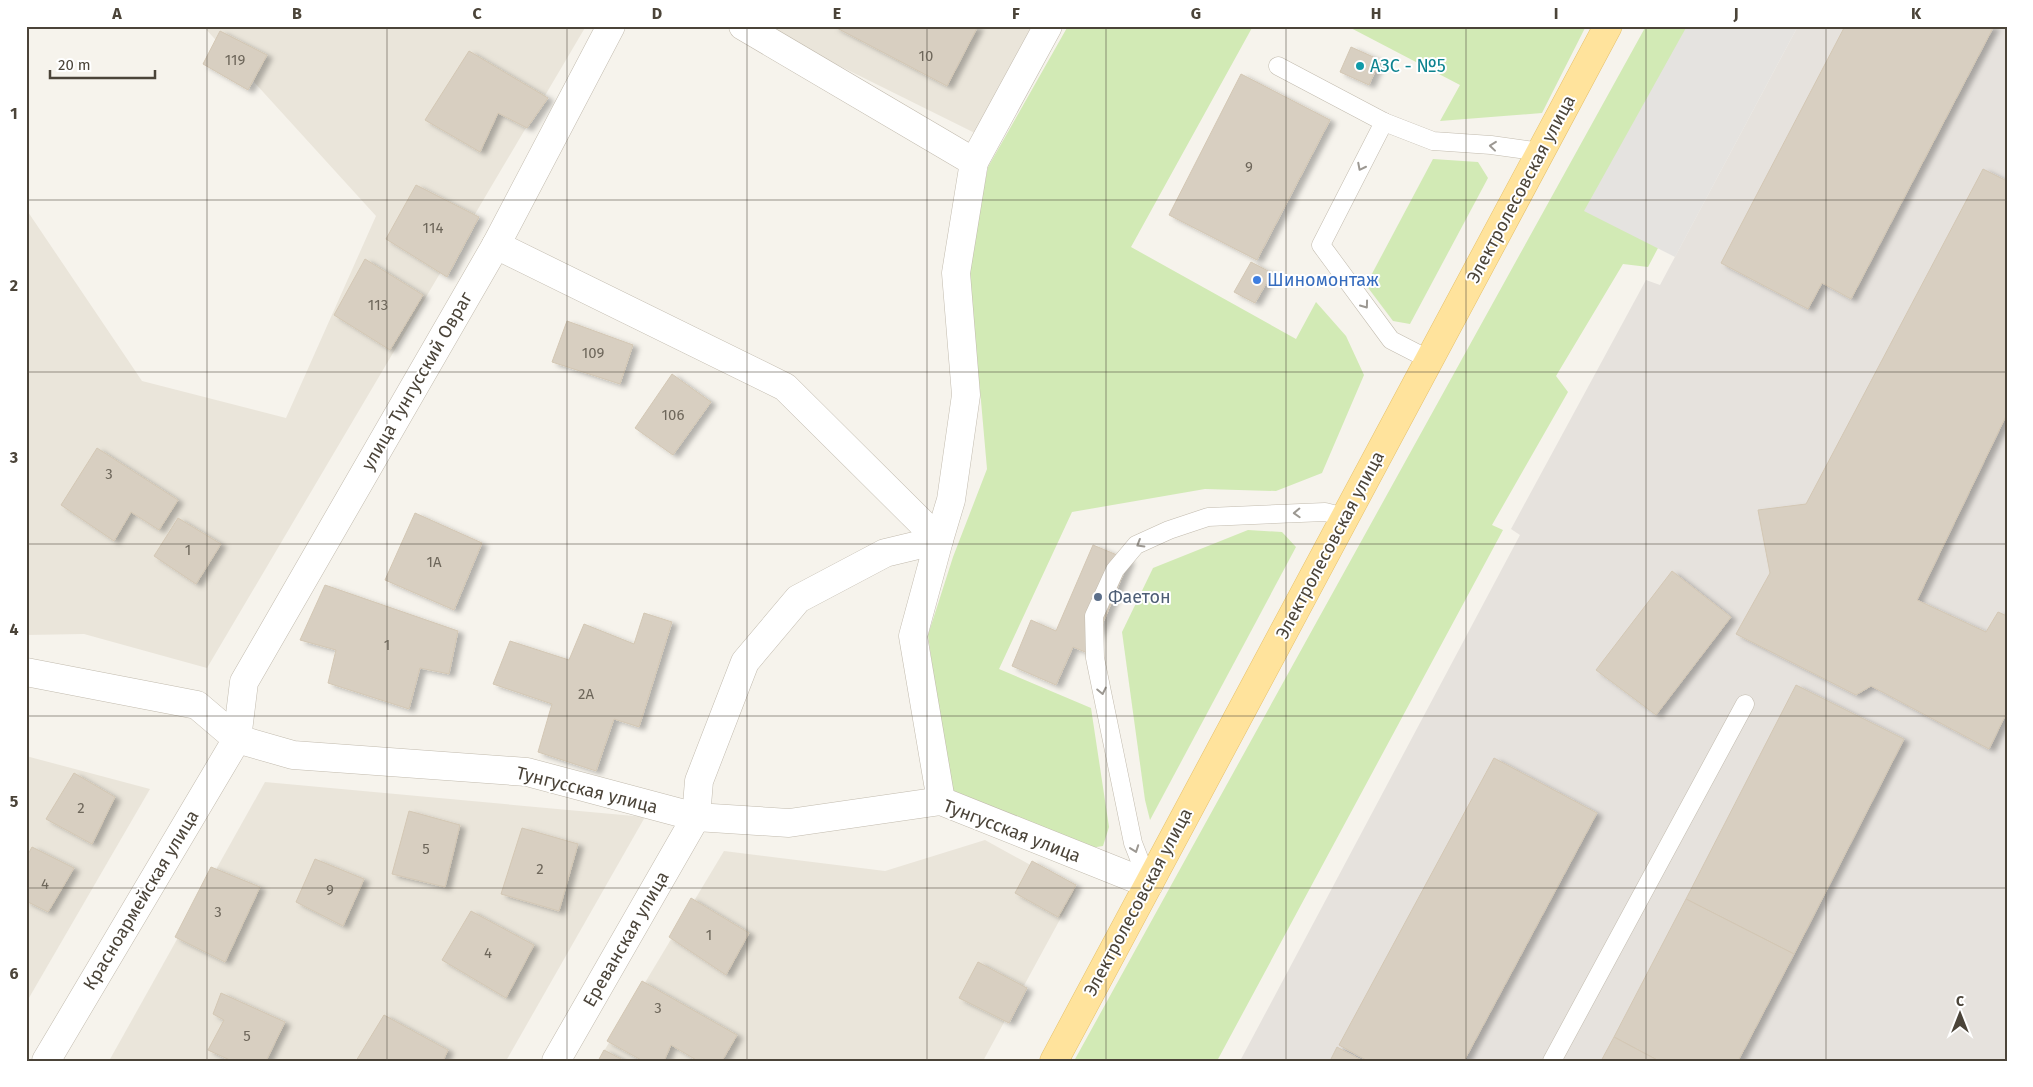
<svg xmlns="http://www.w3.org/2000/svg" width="2033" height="1087" viewBox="0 0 2033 1087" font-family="'Fira Sans',sans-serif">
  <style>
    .residential { fill: #eae5da }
    .industrial { fill: #e6e2dd }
    .green { fill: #d2eab5 }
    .parking { fill: #e5e3e0 }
    .building { fill: #d8cfc1; stroke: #d3c7b4; filter: url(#shadow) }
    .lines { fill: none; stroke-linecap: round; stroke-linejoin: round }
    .lane-casing { stroke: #c2bbae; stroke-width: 19 }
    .street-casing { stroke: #c2bbae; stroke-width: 29 }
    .primary-casing { stroke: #e6c16a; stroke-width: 29 }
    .lane { stroke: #fff; stroke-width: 18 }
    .street { stroke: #fff; stroke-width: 28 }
    .primary { stroke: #ffe39c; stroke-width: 28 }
    .oneway { stroke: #9c9892 }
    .grid { fill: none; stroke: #4b4439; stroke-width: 1; stroke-opacity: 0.55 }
    .culture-dot { fill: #0f9aa8; stroke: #fff; stroke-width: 2 }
    .shop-dot { fill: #3f7fe0; stroke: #fff; stroke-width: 2 }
    .service-dot { fill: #5c6f8a; stroke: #fff; stroke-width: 2 }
    .labels { text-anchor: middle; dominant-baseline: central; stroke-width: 4; stroke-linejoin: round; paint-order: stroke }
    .number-label { font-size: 15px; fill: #6e675b }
    .culture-label { font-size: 18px; fill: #0d838f; stroke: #fff; text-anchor: start }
    .street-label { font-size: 18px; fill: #4b4439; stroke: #fff }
    .shop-label { font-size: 18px; fill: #366cbe; stroke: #fff; text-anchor: start }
    .service-label { font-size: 18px; fill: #4e5e75; stroke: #fff; text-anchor: start }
    .neatline { fill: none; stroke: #4b4439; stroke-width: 2 }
    .grid-label { font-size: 16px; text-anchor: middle; font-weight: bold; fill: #4b4439 }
  </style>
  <defs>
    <filter id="shadow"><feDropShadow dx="5.5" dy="3" stdDeviation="2.5" flood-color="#0004"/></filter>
  </defs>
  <rect width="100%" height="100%" fill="#f6f3ec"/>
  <g class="residential">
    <path d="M203,26H586L207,668L84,634L26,635V209L142,381L286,418L376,216Z"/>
    <path d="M759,26H1053L993,142Z"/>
    <path d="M26,756L150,789L26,1003Z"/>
    <path d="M265,782L645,817L506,1061H109Z"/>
    <path d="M985,840L1076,890L983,1061H598L724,851L885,871Z"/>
  </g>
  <path class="industrial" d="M1798,26H2007V1061H1240L1520,535L1511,529L1646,280L1660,285Z"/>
  <g class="green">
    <path d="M1068,26H1253L1131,247L1296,339L1316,302L1346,336L1364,375L1322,473L1276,491L1205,489L1072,512L999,669L1091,708L1109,827L1103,846L1090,848L949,789L928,635L953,557L987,469L981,401L967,272L988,167Z"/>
    <path d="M1347,26H1586L1542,113L1440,121L1460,85Z"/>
    <path d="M1646,26H1775L1648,267L1623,264L1556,376L1568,392L1492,525L1503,530L1217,1061H1074Z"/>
    <path d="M1433,159L1478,162L1488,178L1410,324L1393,321L1366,285Z"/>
    <path d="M1248,530L1282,532L1296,547L1150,820L1145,800L1122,632L1153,568Z"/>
  </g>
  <path class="parking" d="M1687,26H1798L1675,257L1584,211Z"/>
  <g class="building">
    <path d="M833,26H978L947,86Z"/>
    <path d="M1845,26H1994L1851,299L1822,283L1808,309L1721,263Z"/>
    <path d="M220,31L267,55L248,90L203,64Z"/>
    <path d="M1351,47L1380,60L1369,85L1340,72Z"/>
    <path d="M469,51L548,98L527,128L498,113L480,152L425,120Z"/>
    <path d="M1241,74L1330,120L1257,260L1169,215Z"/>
    <path d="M1983,169L2007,181V414L1917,600L1986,632L1998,612L2007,616V712L1989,749L1871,686L1856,695L1736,634L1770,573L1758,510L1806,504Z"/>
    <path d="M416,185L479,217L447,277L386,239Z"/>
    <path d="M365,259L423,295L390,350L334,315Z"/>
    <path d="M1251,262L1272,273L1255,303L1234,292Z"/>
    <path d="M567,321L633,345L620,384L552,362Z"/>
    <path d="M672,374L711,402L673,455L635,428Z"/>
    <path d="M97,448L178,500L159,530L131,512L114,541L61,505Z"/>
    <path d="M415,513L482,543L454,610L385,580Z"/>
    <path d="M178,518L221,544L196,584L154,556Z"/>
    <path d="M1093,545L1129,560L1090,654L1073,647L1056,685L1012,666L1031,620L1056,631Z"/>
    <path d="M1672,571L1731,617L1656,715L1596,670Z"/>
    <path d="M325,585L458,631L449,674L420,668L409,709L328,683L336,650L300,640Z"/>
    <path d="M644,613L672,622L639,727L614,719L596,771L538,752L552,704L493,684L510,641L569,660L584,624L634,644Z"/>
    <path d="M1796,685L1904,739L1794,954L1686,899Z"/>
    <path d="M1494,758L1597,813L1464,1061H1368L1339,1045Z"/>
    <path d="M74,773L115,797L92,844L46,819Z"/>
    <path d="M409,811L460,825L445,887L392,874Z"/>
    <path d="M522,828L578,844L559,911L501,894Z"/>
    <path d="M32,847L74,868L48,912L26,901V858Z"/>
    <path d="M315,859L364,879L343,926L296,902Z"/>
    <path d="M1032,861L1076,885L1058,917L1015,893Z"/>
    <path d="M211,867L260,887L225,962L175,937Z"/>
    <path d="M691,898L749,933L726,975L669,937Z"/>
    <path d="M1686,899L1794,954L1738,1061H1659L1614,1037Z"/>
    <path d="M471,911L534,945L506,998L442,960Z"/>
    <path d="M978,962L1027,988L1009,1023L959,998Z"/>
    <path d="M642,981L737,1035L722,1061H698L671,1045L664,1061H643L607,1041Z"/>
    <path d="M221,993L285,1022L266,1061H232L208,1050L224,1020L213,1014Z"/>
    <path d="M384,1015L448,1050L443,1061H356Z"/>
    <path d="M1614,1037L1659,1061H1601Z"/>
    <path d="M1337,1047L1363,1061H1330Z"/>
    <path d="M604,1050L625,1061H598Z"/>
  </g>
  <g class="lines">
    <g class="lane-casing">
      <g id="lane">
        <path d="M1278,66L1384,122"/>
        <path d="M1430,360L1391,340L1321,245L1384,122L1433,141L1491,145L1541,152"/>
        <path d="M1149,884L1133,843L1095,658L1094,616L1115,570L1136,545L1169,530L1208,517L1325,512L1345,517"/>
        <path d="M1552,1061L1745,704"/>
      </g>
    </g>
    <g class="street-casing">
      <g id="street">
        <path d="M743,26L974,162"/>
        <path d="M496,245L785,387L939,540L913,636L941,801"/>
        <path d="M26,672L197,705L237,739L293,755L527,772L696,817L789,823L941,801L1149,884"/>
        <path d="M46,1061L237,739L244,682L496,245L611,26"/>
        <path d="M556,1061L696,817L699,781L745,662L798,599L885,553L939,540L951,500L966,395L956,273L974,162L1048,26"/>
      </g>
    </g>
    <g class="primary-casing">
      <path id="primary" d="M1054,1061L1608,26"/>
    </g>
    <use href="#lane" class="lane"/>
    <use href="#street" class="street"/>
    <use href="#primary" class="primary"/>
  </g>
  <defs><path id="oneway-chevron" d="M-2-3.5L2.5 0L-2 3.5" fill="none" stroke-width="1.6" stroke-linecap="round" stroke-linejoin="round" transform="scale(1.25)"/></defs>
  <g class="oneway">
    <use href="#oneway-chevron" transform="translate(1493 146) rotate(-174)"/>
    <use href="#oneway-chevron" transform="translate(1361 167) rotate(117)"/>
    <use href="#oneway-chevron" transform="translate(1365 305) rotate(54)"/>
    <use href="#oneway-chevron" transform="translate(1297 513) rotate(178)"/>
    <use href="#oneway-chevron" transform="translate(1140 544) rotate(149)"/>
    <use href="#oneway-chevron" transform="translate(1102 691) rotate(78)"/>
    <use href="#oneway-chevron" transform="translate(1135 849) rotate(70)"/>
  </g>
  <path class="grid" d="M207,26V1061M387,26V1061M567,26V1061M747,26V1061M927,26V1061M1106,26V1061M1286,26V1061M1466,26V1061M1646,26V1061M1826,26V1061M26,200H2007M26,372H2007M26,544H2007M26,716H2007M26,888H2007"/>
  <circle class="culture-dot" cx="1360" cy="66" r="5"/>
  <circle class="shop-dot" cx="1257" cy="280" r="5"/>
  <circle class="service-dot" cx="1098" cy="597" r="5"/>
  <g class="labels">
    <g class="number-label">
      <text x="926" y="56">10</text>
      <text x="235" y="60">119</text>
      <text x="1249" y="167">9</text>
      <text x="433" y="228">114</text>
      <text x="378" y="305">113</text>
      <text x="593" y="353">109</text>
      <text x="673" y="415">106</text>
      <text x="109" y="474">3</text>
      <text x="188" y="550">1</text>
      <text x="434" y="562">1А</text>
      <text x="387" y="645">1</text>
      <text x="586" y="694">2А</text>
      <text x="81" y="808">2</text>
      <text x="426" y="849">5</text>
      <text x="540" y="869">2</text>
      <text x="45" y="884">4</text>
      <text x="330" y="890">9</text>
      <text x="218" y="912">3</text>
      <text x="709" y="935">1</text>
      <text x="488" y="953">4</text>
      <text x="658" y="1008">3</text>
      <text x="247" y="1036">5</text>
    </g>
    <g class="culture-label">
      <text x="1370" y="66">АЗС - №5</text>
    </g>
    <g class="street-label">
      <text transform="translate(1521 189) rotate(-62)">Электролесовская улица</text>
      <text transform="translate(417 381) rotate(-60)">улица Тунгусский Овраг</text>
      <text transform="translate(1330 545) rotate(-62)">Электролесовская улица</text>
      <text transform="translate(587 790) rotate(14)">Тунгусская улица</text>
      <text transform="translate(1012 831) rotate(21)">Тунгусская улица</text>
      <text transform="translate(141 900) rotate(-59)">Красноармейская улица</text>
      <text transform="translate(1138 902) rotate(-62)">Электролесовская улица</text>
      <text transform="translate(626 939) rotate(-60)">Ереванская улица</text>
    </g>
    <g class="shop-label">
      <text x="1267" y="280">Шиномонтаж</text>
    </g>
    <g class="service-label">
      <text x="1108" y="597">Фаетон</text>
    </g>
  </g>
  <rect width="2033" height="1087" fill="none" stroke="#ffffff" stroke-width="55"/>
  <g transform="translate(1960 1014)" stroke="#ffffff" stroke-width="4" paint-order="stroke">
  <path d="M0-4L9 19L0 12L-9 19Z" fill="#4b4439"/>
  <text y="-8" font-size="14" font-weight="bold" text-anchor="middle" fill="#4b4439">С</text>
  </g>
  <path d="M50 70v8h105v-8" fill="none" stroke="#4b4439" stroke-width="2.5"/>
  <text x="58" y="70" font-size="15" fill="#4b4439" stroke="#ffffff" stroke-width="4" paint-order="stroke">20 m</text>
  <rect x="28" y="28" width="1978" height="1032" class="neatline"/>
  <g class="grid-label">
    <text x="117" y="19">A</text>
    <text x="297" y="19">B</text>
    <text x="477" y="19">C</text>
    <text x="657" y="19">D</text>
    <text x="837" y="19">E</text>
    <text x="1016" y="19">F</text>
    <text x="1196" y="19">G</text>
    <text x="1376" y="19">H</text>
    <text x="1556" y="19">I</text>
    <text x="1736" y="19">J</text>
    <text x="1916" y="19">K</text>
    <text x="14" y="119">1</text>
    <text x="14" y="291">2</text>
    <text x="14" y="463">3</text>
    <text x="14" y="635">4</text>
    <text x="14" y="807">5</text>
    <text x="14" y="979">6</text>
  </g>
</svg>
